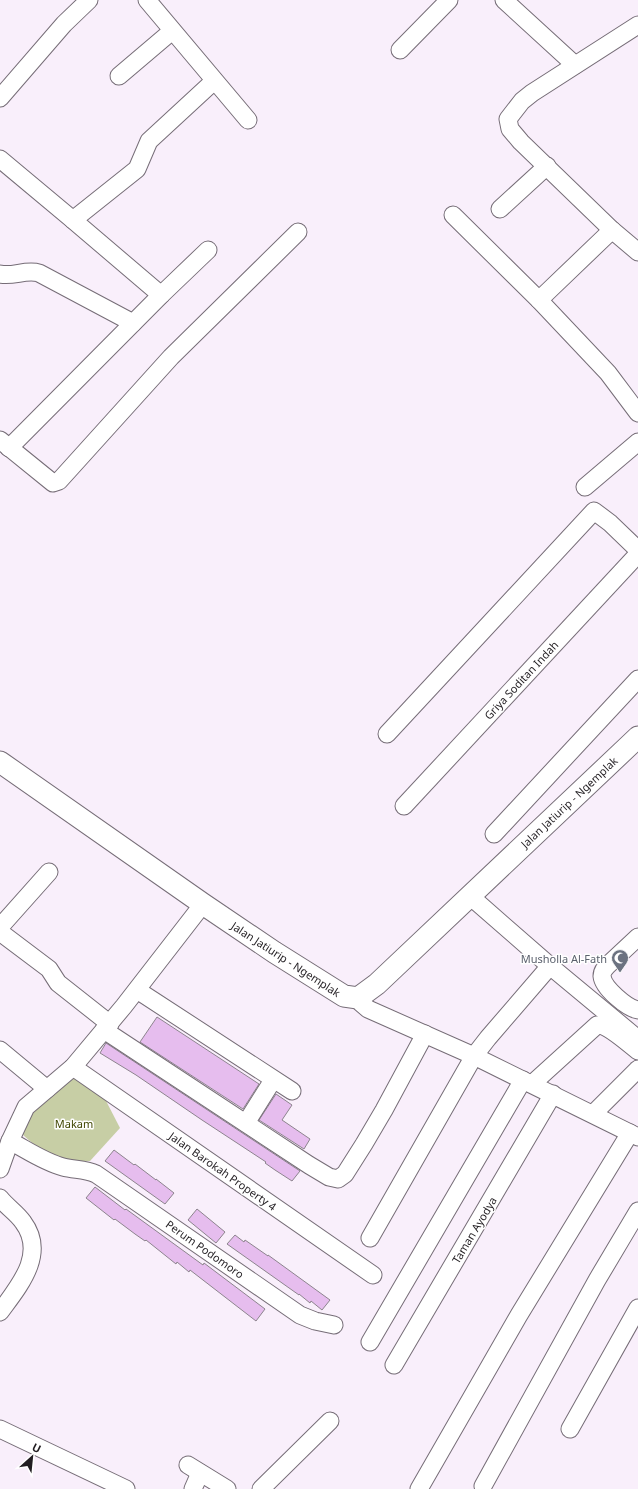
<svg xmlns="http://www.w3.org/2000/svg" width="638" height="1489" viewBox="0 0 638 1489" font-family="'Noto Sans',sans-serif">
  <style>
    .green { fill: #c7cea5 }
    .building { fill: #e6bdee; stroke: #8d848e }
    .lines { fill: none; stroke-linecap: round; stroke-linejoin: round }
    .minor-casing { stroke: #766d77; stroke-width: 19 }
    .tertiary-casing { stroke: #766d77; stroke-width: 23 }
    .minor { stroke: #fff; stroke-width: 17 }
    .tertiary { stroke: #fff; stroke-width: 21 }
    .labels { text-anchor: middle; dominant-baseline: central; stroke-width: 3; stroke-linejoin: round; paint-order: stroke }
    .street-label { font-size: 11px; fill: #211d21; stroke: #fff }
    .worship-label { font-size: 11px; fill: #5b616d; stroke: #fff; text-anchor: end }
    .park-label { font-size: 11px; fill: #3f4600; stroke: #fff }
  </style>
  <rect width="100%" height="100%" fill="#f9effb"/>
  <path class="green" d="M75,1077L103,1095L120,1128L90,1161C80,1162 71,1162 61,1160C47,1155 31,1143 21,1133L34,1108Z"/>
  <g class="building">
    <path d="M157,1017L259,1084L243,1109L140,1042Z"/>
    <path d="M106,1043L300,1171L292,1181L275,1170L265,1163L266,1162L202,1120L136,1075L100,1053Z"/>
    <path d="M276,1094L292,1105L282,1120L310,1139L304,1149L259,1120Z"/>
    <path d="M114,1150L134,1165L135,1164L156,1180V1179L174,1193L165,1204L105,1161Z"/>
    <path d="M95,1187L125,1210L126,1209L203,1265L204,1263L265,1309L256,1321L190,1270L189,1272L177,1262L176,1264L146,1240L145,1241L135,1234L115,1219L114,1220L86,1198Z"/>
    <path d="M197,1209L225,1232L216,1243L188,1220Z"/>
    <path d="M235,1235L244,1242L245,1240L268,1256V1255L330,1300L322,1310L311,1301L310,1303L299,1294V1295L227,1244Z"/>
  </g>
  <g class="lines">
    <g class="minor-casing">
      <g id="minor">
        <path d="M147,0L248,120"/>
        <path d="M504,0L575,65"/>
        <path d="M638,25L532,93L522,101L508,119L510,129L521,142L612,230L638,252"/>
        <path d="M400,50L449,0"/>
        <path d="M119,76L172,31"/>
        <path d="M0,98L64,24L89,0"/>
        <path d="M0,159L73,220L137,169L149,141L214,81"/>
        <path d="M500,209L547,166"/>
        <path d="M453,215L539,300L608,373L638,413"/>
        <path d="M73,220L161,295"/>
        <path d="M0,274C13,277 26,269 39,273L133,323"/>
        <path d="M539,300L612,230"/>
        <path d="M0,440L53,483L59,481L171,357L298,232"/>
        <path d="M9,448L161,295L208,250"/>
        <path d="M585,487L638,442"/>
        <path d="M387,734L594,511L610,523L638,550"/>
        <path d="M404,806L638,554"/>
        <path d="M494,834L638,679"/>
        <path d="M470,896L550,966L638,1039"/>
        <path d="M0,927L49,872"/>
        <path d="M0,932L49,969L58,983L110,1024"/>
        <path d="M638,937L608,965C605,968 602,971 602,976C603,988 627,1008 638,1010"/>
        <path d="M137,990L292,1091"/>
        <path d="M358,998L361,1003L368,1009L474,1056L638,1137"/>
        <path d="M104,1030L309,1165L329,1177L338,1179L345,1174L364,1144L384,1110L425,1034"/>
        <path d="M0,1050L47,1089"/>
        <path d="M73,1067L373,1275"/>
        <path d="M532,1084L597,1025C607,1024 629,1044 638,1051"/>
        <path d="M593,1114L638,1069"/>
        <path d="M246,1123L273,1080"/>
        <path d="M10,1141C27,1150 44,1162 63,1167C75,1170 85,1169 96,1174L300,1315L315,1321L334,1325"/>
        <path d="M0,1169L10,1141L26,1107L73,1067L124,1006L203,904"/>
        <path d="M0,1198C7,1207 17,1213 23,1222C47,1254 19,1286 0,1312"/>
        <path d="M370,1238L474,1056L488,1038L550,966"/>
        <path d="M370,1342L523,1080"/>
        <path d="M394,1365L553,1094"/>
        <path d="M0,1429L126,1489"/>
        <path d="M570,1429L638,1308"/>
        <path d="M188,1465L227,1489"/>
        <path d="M483,1486L597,1280L638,1211"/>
        <path d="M193,1489L200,1473"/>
        <path d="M261,1489L330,1421"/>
        <path d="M419,1489L519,1315L630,1133"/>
      </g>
    </g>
    <g class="tertiary-casing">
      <path id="tertiary" d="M0,762L203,904L274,952L344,996L358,998L377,984L638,737"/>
    </g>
    <use href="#minor" class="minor"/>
    <use href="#tertiary" class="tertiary"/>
  </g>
  <defs>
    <g id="mosque-pin" transform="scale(0.9)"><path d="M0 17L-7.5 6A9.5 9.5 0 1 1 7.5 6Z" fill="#6b7280" stroke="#fff"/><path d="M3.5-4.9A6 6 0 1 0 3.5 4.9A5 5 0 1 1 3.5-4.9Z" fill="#fff"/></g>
  </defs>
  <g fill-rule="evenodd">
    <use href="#mosque-pin" x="620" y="958"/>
  </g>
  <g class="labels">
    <g class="street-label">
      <text transform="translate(521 680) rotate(-47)">Griya Soditan Indah</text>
      <text transform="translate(569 802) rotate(-43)">Jalan Jatiurip - Ngemplak</text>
      <text transform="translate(286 959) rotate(33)">Jalan Jatiurip - Ngemplak</text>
      <text transform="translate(223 1171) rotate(35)">Jalan Barokah Property 4</text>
      <text transform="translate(474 1230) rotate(-59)">Taman Ayodya</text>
      <text transform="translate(205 1249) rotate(35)">Perum Podomoro</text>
    </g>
    <g class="worship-label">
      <text x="607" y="958">Musholla Al-Fath</text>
    </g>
    <g class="park-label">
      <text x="74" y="1123">Makam</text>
    </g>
  </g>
  <g transform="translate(32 1457) rotate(27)" stroke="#ffffff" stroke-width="3" paint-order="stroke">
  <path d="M0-3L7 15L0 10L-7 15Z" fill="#211d21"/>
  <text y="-6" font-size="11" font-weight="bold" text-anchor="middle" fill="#211d21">U</text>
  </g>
</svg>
